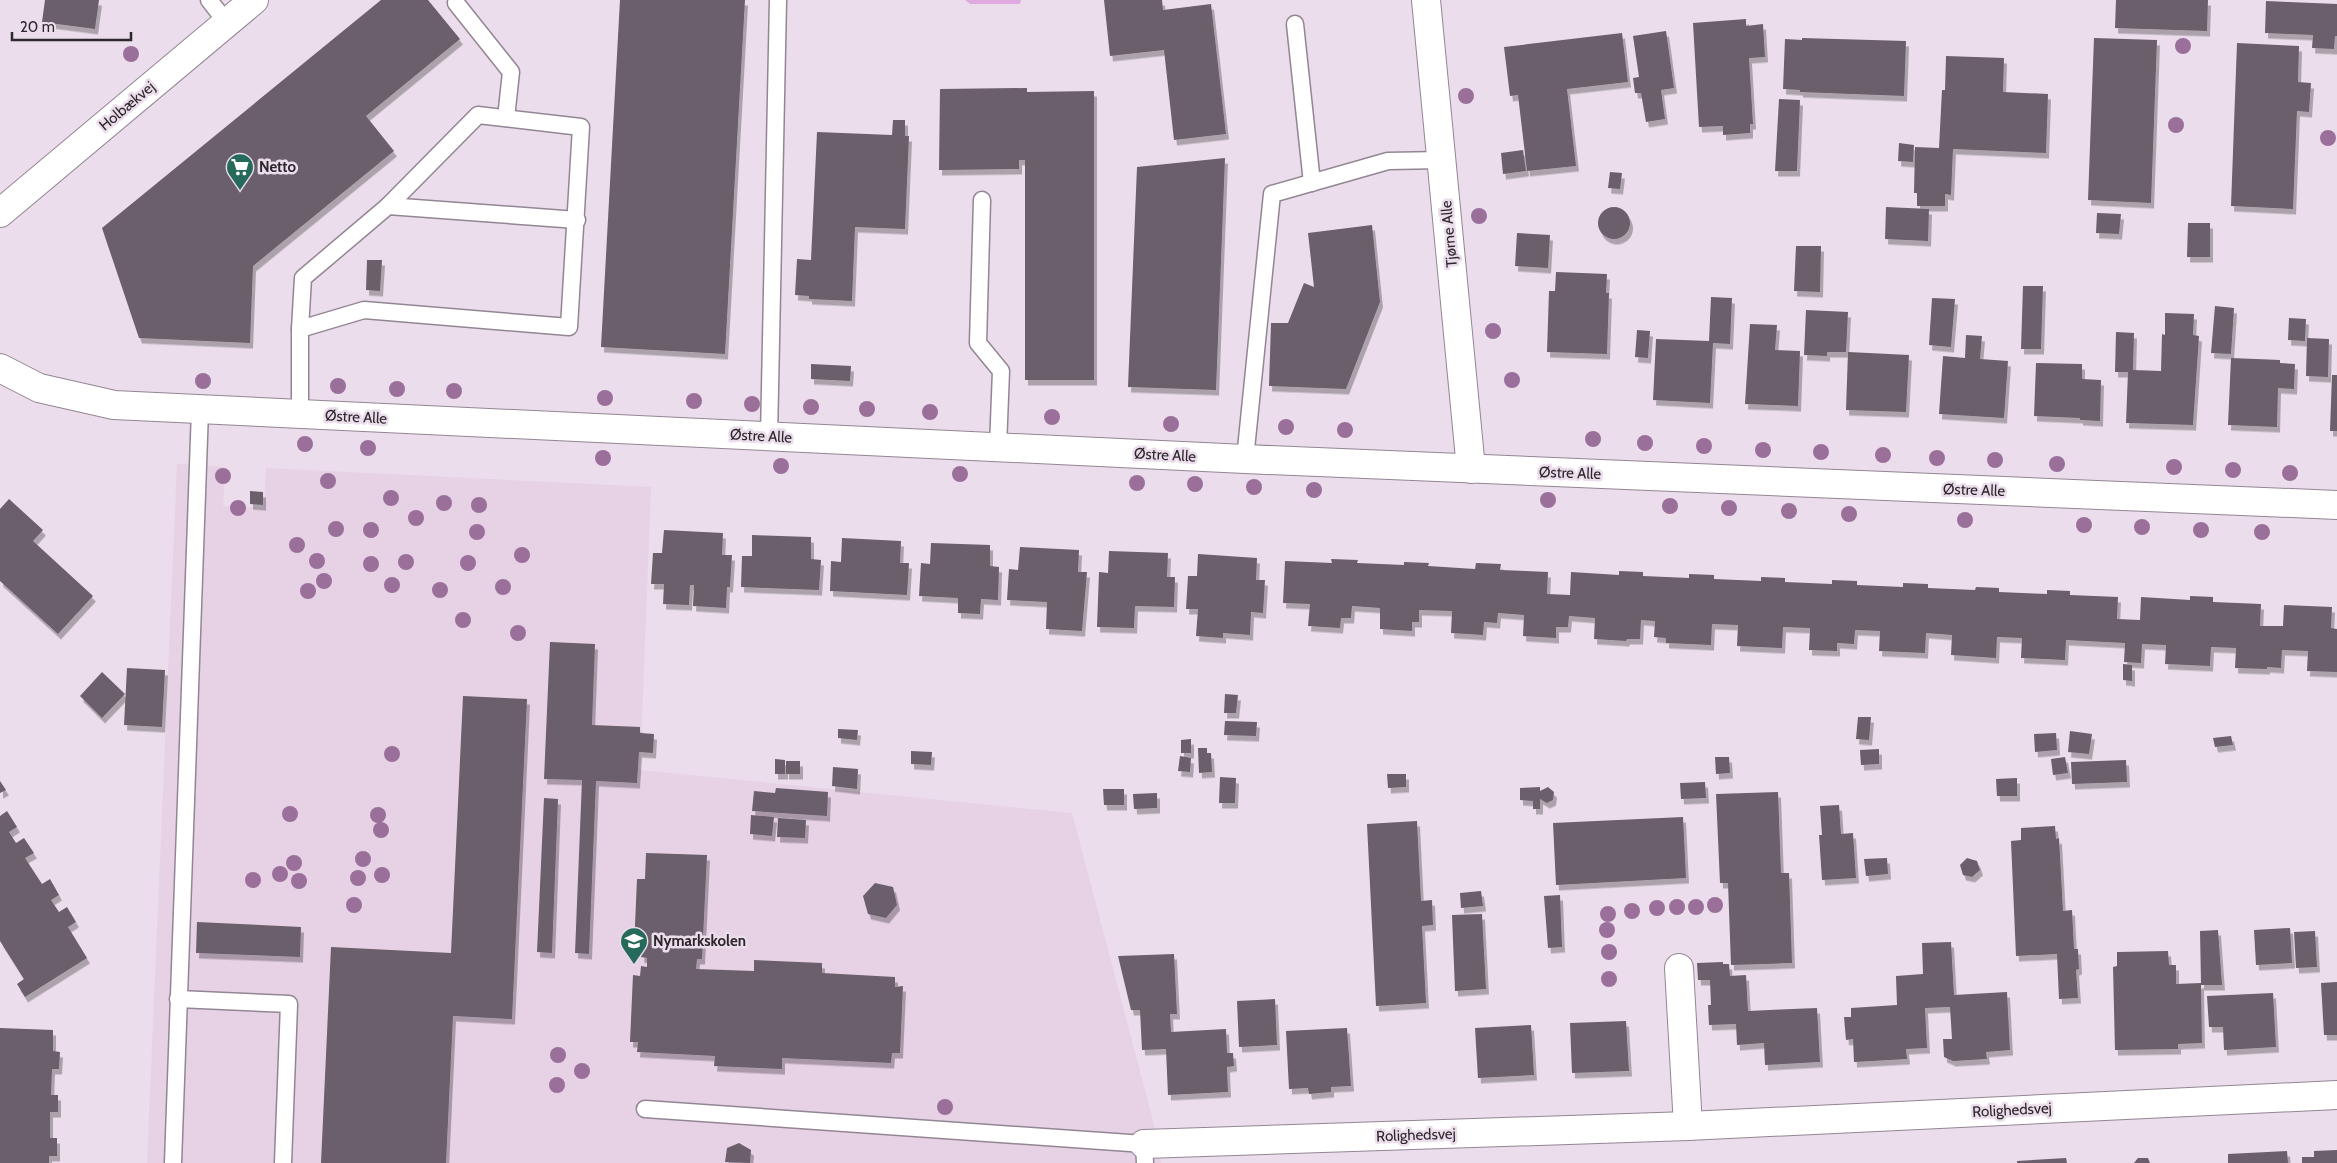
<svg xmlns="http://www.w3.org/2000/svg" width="2337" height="1163" viewBox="0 0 2337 1163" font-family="Cabin,sans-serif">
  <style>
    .built { fill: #e6d1e5 }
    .water { fill: #e0aae0 }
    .building { fill: #6b5e6b; filter: url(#shadow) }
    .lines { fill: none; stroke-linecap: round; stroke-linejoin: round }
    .service-casing { stroke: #938693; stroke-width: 19 }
    .minor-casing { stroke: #938693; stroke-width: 30 }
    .tertiary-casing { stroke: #938693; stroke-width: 30 }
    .service { stroke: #fff; stroke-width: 16 }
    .minor { stroke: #fff; stroke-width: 28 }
    .tertiary { stroke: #fff; stroke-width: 28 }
    .tree { fill: #9a709b }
    .labels { text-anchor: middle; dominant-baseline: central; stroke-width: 5; stroke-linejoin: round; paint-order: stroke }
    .street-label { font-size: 15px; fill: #2c272c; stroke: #ebddeb }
    .poi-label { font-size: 15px; font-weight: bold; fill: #2c272c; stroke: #ebddeb; text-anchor: start }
  </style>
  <defs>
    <filter id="shadow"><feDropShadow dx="3" dy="5.5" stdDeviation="0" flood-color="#0004"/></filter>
  </defs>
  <rect width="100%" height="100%" fill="#ebddeb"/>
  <path class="built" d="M177,464L225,467L223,506L264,508L266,468L651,487L640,770L1072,813L1152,1117L1161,1163H147Z"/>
  <path class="water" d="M965,0H1021L1020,4H970Z"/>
  <g class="building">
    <path d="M45,0H99L95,29L42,22Z"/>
    <path d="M381,0H428L460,39L366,116L394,151L253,266L250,343L139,338L102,228Z"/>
    <path d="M620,0H745L725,354L601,347Z"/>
    <path d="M1104,0H1162L1163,10L1211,4L1226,134L1174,140L1164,50L1110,56Z"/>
    <path d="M2116,0H2208L2207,31L2115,28Z"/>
    <path d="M2266,1L2337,4V36H2335L2334,49L2312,48L2313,35L2265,33Z"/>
    <path d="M1746,19V26L1763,24L1765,57L1749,58L1753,124H1750V133L1723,135V126L1699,127L1693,23Z"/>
    <path d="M1666,31L1674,88L1661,90L1665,119L1646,122L1641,93H1635L1633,78L1639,77L1633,36Z"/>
    <path d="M1622,33L1628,82L1567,89L1576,166L1527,171L1518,95L1510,96L1504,47Z"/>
    <path d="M1802,38L1906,41L1904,96L1800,92V90L1783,89L1785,39L1802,40Z"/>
    <path d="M2094,38L2157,40L2151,203L2088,200Z"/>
    <path d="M2237,43L2299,46L2298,82L2311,83L2309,112L2297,111L2293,209L2231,206Z"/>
    <path d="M1946,56L2004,58L2003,92L2048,94L2046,153L1953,149L1951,195L1945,194V206H1917V193H1914L1915,147L1939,148L1942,90H1945Z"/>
    <path d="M1027,88V92L1094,91V380H1025V160H1019V169L939,170L940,89Z"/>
    <path d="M1779,99L1800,100L1797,171H1775Z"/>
    <path d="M893,120H905V136H909L905,229L855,227L852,301L809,299V296L795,295L797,259L811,260L817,132L892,135Z"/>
    <path d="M1899,143L1914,145L1913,162L1898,161Z"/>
    <path d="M1523,150L1526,171L1503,174L1501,153Z"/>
    <path d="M1225,158L1216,390L1128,387L1137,167Z"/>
    <path d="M1610,172L1622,173L1620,189L1608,188Z"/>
    <path d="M1886,207L1929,209L1928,241L1885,239Z"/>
    <circle cx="1614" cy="223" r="16"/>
    <path d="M2097,213L2121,214L2119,234L2096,233Z"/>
    <path d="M2188,223H2210V257H2187Z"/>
    <path d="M1372,225L1380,302L1346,389L1269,386L1271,323H1288L1304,283L1314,287L1308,233Z"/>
    <path d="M1517,233L1550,235L1548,268L1515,266Z"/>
    <path d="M1796,246H1821L1820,292L1794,291Z"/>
    <path d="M367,260H382L380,291L366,290Z"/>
    <path d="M1556,272L1607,274L1606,293H1609L1607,354L1547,352L1549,291H1555Z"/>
    <path d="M2023,286H2043L2041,349H2021Z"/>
    <path d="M1711,297L1732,298L1730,344L1713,343L1710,403L1653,400L1656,339L1709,341Z"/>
    <path d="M1932,298L1955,299L1951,347L1929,345Z"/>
    <path d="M2215,306L2234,308L2231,354L2211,353Z"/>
    <path d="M1806,310L1848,312L1846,352H1827V356L1804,355Z"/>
    <path d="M2165,313L2194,314L2193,335L2199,336L2193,425L2126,423L2128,372H2115L2116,332L2134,333L2133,370L2161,371L2162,334L2165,335Z"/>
    <path d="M2289,318L2306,319L2305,341L2288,340Z"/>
    <path d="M1750,324L1777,325L1775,350L1800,351L1798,406L1745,404Z"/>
    <path d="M1637,330L1650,331L1648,358L1635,357Z"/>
    <path d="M1966,335L1982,336L1980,359L2008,361L2004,418L1939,414L1943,356L1965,358Z"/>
    <path d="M2307,338L2329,339L2328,377L2306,376Z"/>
    <path d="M1848,352L1909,355L1906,412L1846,410Z"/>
    <path d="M2231,358L2280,360V363L2295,364L2294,389L2278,388L2277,427L2228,425Z"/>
    <path d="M2036,363L2082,364V379L2101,380L2100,421L2080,420V418L2034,416Z"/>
    <path d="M811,364L851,366L850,381L811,379Z"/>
    <path d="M2332,375H2337V431H2330Z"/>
    <path d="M250,491L263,492V505L250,504Z"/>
    <path d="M9,499L43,530L33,541L93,596L58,634L0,581V509Z"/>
    <path d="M664,530L723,533L722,555H732L730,587H727L726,608L693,606L694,585H690L689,605L663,604L664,584H651L653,553H662Z"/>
    <path d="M752,535L811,537V559L821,560L819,590L741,587L742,556H752Z"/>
    <path d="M842,538L901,541L900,563H909L907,595L830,591L831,561L841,562Z"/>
    <path d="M931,543L990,545V566L999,567L998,600L981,599L980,614L958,613V598L919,596L921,563L930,564Z"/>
    <path d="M1020,547L1079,550L1078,572H1087L1082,631L1046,629L1047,602L1007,600L1009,569L1018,570Z"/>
    <path d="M1109,551L1168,553L1167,577H1175L1174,607L1135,606L1134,628L1097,627L1099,572L1108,573Z"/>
    <path d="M1198,554L1257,558L1256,580H1265L1263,613L1251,612L1250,635L1223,633V638L1196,636L1198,609H1186L1188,576H1197Z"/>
    <path d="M1331,559L1358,560L1357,563L1404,565V562L1429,563L1428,566L1475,569L1476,563L1501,564L1500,570L1548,572L1547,594L1570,595L1571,572L1619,575V571L1643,572V576L1689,578V574L1714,575V579L1761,581V577L1785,578V582L1832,584V580L1857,581V585L1903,587V583L1928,584V588L1975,590L1976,587L1999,588V592L2047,594V590L2070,591V595L2118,597L2117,619L2140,620L2141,597L2190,600V596L2213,597V602L2261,604L2260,626H2283L2284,605L2332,607L2331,628L2337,629V672L2307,671L2308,651L2282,650L2281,668L2267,667V669L2235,668L2236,648L2211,647L2210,666L2165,664L2166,645L2142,644L2141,663L2124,662L2125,643L2066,640L2065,660L2021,658L2022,638L1997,637L1996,658L1951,655L1952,635L1926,633L1925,653L1879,651L1880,631L1855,630L1854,644L1837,643V651L1809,650L1810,628L1783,627L1782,648L1737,646L1738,625L1712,624L1711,645L1666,643V638L1654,637L1655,621L1641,620L1640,639H1627L1626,641L1594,639L1595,618L1569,616L1568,627H1556V638L1523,636L1524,615L1498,613L1497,623L1484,622L1483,635L1451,633L1452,611L1419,610V622H1412V631L1380,629V608L1352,606L1351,618H1341L1340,628L1308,626L1310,604L1283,603L1285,561L1332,563Z"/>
    <path d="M550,642L595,644L592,725L640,727V733L654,734L653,753L639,752L637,783L596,781L589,954L575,953L582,780L544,779Z"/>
    <path d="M2123,664L2132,665V681L2123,680Z"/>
    <path d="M127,668L165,670L162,727L124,725Z"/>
    <path d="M102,672L125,694L102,718L80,696Z"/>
    <path d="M1225,694L1238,695L1236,713H1224Z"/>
    <path d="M463,696L527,699L512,1019L453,1016L446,1163H321L331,947L451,953Z"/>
    <path d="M1858,717H1871L1869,740L1856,739Z"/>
    <path d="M1225,721L1257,722L1256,736L1224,735Z"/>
    <path d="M838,729L858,730L857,740L838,738Z"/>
    <path d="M2070,731L2092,734L2089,754L2068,752Z"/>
    <path d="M2056,733L2057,750L2035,752L2034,734Z"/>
    <path d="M2231,736L2233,745L2215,747L2213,738Z"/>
    <path d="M1191,739V753H1181V740Z"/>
    <path d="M1198,748H1207V753H1211L1212,772L1199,773Z"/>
    <path d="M1879,749V764L1861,765L1860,750Z"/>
    <path d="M911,751L932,752L931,765L911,764Z"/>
    <path d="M1180,756L1191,758L1190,772L1178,771Z"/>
    <path d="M1715,757H1729L1730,773L1716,774Z"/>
    <path d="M2065,757L2068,773L2053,775L2051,759Z"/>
    <path d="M775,759L785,760V774H775Z"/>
    <path d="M2126,760L2127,782L2072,784L2071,762Z"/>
    <rect x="786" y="761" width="14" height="13"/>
    <path d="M833,767L858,769L857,789L832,786Z"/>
    <path d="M1387,774H1406V787L1388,788Z"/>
    <path d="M1220,777L1236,778L1235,803H1219Z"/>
    <path d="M2017,778V796H1997L1996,779Z"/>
    <path d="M0,781L6,790L0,793Z"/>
    <path d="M1705,782L1706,798L1681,799L1680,783Z"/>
    <path d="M1540,787V791L1548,787L1554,792L1553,800L1547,803L1540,799V809H1533V801L1520,800V788Z"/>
    <path d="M776,788L828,792L827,816L752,811L754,791L775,793Z"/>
    <path d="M1103,789H1124V805H1104Z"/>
    <path d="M1778,792L1781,873H1789L1792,963L1731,965L1728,883H1720L1716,794Z"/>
    <path d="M1157,793V808L1134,809L1133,794Z"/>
    <path d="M544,798L558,799L552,953L537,952Z"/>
    <path d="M1839,805L1841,834L1853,833L1856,878L1822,880L1819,835H1822L1820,806Z"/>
    <path d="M7,811L17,827L9,832L16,843L24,838L34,853L25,858L42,884L50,879L59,895L51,900L59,912L67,907L76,922L68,927L87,958L25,997L17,984L24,979L0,941V816Z"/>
    <path d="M751,815L774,817L772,836L750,834Z"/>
    <path d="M1683,817L1686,878L1556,885L1553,823Z"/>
    <path d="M778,818L806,820L805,838L777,837Z"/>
    <path d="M1417,821L1421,901L1432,900L1433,925L1422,926L1426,1003L1376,1006L1367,824Z"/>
    <path d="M2055,826L2056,839L2059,838L2063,911L2072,910L2074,949H2078L2079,969L2076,970L2078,998L2059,999L2057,954L2016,956L2011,841L2021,840V828Z"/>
    <path d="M646,853L707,855L702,959H697L696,969L754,971V960L822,963V973L895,977V987L903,986L900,1053H892L891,1063L782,1058V1069L714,1066L715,1056L637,1052L638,1042H630L633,975L640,976L641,966L647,967V958L641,957L642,949L634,948L637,879H645Z"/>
    <path d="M1887,858L1888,874L1866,876L1864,859Z"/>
    <path d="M1967,858L1977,861L1980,870L1972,877L1963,875L1960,865Z"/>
    <path d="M875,883L893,887L897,905L886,918L868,914L863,896Z"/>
    <path d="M1481,891L1483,906L1461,908L1460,893Z"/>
    <path d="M1560,895L1562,947L1548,948L1544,896Z"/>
    <path d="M1482,914L1486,989L1455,991L1452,915Z"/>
    <path d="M197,922L301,927L300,957L196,953Z"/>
    <path d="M2290,928L2292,963L2256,965L2254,930Z"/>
    <path d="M2218,930L2222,985H2201L2202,1043L2178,1044V1049L2115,1050L2113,967L2117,966V952L2168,951L2169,965H2176V984L2201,983L2200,931Z"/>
    <path d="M2315,931L2317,967L2296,968L2294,932Z"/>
    <path d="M1951,942L1954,995L2007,992L2010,1050L1986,1052L1987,1059L1953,1061L1944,1057L1943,1039H1952L1950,1007L1925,1008L1927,1048L1906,1049L1907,1059L1854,1062L1853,1039L1846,1040L1844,1017H1851V1008L1897,1005L1896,976L1923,974L1922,943Z"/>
    <path d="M1174,954L1177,1014H1170L1171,1032L1226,1029L1227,1053H1233L1234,1066L1227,1067L1228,1092L1168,1095L1166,1049L1142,1050L1140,1010H1131L1118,956Z"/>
    <path d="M1723,962V964H1729L1730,976L1746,975L1748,1011L1817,1008L1820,1062L1765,1065L1764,1043L1737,1045L1736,1024L1709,1025L1708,1005H1711L1710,980H1698L1697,963Z"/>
    <path d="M2337,982V1035H2324L2321,983Z"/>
    <path d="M2273,993L2276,1047L2224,1050L2223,1027H2209L2207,996Z"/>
    <path d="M1275,999L1277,1045L1239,1047L1237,1001Z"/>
    <path d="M1626,1021L1629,1071L1572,1073L1570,1023Z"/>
    <path d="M1531,1025L1534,1075L1478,1078L1475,1028Z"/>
    <path d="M0,1028L53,1030V1051L60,1052L59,1069H52L51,1095H58V1112H50V1138H57V1156H49V1163H0Z"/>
    <path d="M1347,1028L1351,1086L1331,1087V1092L1309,1094L1308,1088L1289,1089L1286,1031Z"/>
    <path d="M739,1143L751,1150L750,1163L725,1162L727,1148Z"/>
    <path d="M2337,1150V1163H2302V1157H2314V1151Z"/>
    <path d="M2287,1151L2288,1163H2228V1154Z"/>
    <path d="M2066,1158L2067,1163H2017V1161Z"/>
    <path d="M2138,1158H2148L2150,1163H2134Z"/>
  </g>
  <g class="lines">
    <g class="service-casing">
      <g id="service">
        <path d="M209,0L227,23"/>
        <path d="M456,3L511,72L506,118"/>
        <path d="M1295,24L1312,183"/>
        <path d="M982,200L978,343L1001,371L998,447"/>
        <path d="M300,329L303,278L388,206L577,220"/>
        <path d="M300,414V329L364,310L569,327L581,127L478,115L388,206"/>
        <path d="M769,437L778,0"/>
        <path d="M1245,459L1272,194L1388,161L1442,160"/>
        <path d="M178,999L289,1004L283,1163"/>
        <path d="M645,1109L1144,1144L1145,1163"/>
        <path d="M173,1163L200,410"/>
      </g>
    </g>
    <g class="minor-casing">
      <g id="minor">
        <path d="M1679,968L1688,1126"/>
        <path d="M1144,1144L1688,1126L2337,1095"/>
      </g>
    </g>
    <g class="tertiary-casing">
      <g id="tertiary">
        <path d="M1426,0L1471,469"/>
        <path d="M0,213L254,0"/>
        <path d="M0,368L39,388L114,405L1245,459L2337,505"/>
      </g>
    </g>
    <use href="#service" class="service"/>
    <use href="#minor" class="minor"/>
    <use href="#tertiary" class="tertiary"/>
  </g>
  <g class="tree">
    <circle cx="2183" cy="46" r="8"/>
    <circle cx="131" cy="54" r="8"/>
    <circle cx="1466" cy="96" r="8"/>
    <circle cx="2176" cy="125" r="8"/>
    <circle cx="2328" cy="138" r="8"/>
    <circle cx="1479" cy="216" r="8"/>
    <circle cx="1493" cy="331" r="8"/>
    <circle cx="1512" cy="380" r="8"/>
    <circle cx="203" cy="381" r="8"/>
    <circle cx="338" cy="386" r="8"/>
    <circle cx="397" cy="389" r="8"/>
    <circle cx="454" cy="391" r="8"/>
    <circle cx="605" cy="398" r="8"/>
    <circle cx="694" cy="401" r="8"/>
    <circle cx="752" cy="404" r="8"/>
    <circle cx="811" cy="407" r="8"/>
    <circle cx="867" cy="409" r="8"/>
    <circle cx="930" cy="412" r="8"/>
    <circle cx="1052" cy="417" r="8"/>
    <circle cx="1171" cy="424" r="8"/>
    <circle cx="1286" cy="427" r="8"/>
    <circle cx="1345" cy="430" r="8"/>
    <circle cx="1593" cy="439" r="8"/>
    <circle cx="1645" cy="443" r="8"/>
    <circle cx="305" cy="444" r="8"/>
    <circle cx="1704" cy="446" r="8"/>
    <circle cx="368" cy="448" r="8"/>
    <circle cx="1763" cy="450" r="8"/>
    <circle cx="1821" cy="452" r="8"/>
    <circle cx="1883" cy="455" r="8"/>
    <circle cx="603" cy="458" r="8"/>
    <circle cx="1937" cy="458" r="8"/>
    <circle cx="1995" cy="460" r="8"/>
    <circle cx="2057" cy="464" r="8"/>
    <circle cx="781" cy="466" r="8"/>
    <circle cx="2174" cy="467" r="8"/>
    <circle cx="2233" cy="470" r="8"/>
    <circle cx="2290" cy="473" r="8"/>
    <circle cx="960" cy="474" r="8"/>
    <circle cx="223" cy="476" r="8"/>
    <circle cx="328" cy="481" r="8"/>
    <circle cx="1137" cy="483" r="8"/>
    <circle cx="1195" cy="484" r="8"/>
    <circle cx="1254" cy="487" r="8"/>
    <circle cx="1314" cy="490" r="8"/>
    <circle cx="391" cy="498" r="8"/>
    <circle cx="1548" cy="500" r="8"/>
    <circle cx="444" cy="503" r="8"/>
    <circle cx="479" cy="505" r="8"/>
    <circle cx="1670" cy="506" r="8"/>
    <circle cx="238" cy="508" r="8"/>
    <circle cx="1729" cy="508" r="8"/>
    <circle cx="1789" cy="511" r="8"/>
    <circle cx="1849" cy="514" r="8"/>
    <circle cx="416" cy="518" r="8"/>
    <circle cx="1965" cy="520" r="8"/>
    <circle cx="2084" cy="525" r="8"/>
    <circle cx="2142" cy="527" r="8"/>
    <circle cx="336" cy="529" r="8"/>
    <circle cx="371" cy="530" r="8"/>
    <circle cx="2201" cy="530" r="8"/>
    <circle cx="477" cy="532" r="8"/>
    <circle cx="2262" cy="532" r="8"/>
    <circle cx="297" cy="545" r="8"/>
    <circle cx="522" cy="555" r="8"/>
    <circle cx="317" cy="561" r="8"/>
    <circle cx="406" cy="562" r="8"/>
    <circle cx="468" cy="563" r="8"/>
    <circle cx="371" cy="564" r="8"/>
    <circle cx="324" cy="581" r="8"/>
    <circle cx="392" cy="585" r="8"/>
    <circle cx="503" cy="587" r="8"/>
    <circle cx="440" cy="590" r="8"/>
    <circle cx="308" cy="591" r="8"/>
    <circle cx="463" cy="620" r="8"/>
    <circle cx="518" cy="633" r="8"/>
    <circle cx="392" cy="754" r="8"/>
    <circle cx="290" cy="814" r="8"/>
    <circle cx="378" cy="815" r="8"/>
    <circle cx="381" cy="830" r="8"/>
    <circle cx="363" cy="859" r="8"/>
    <circle cx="294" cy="863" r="8"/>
    <circle cx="280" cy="874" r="8"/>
    <circle cx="382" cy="875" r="8"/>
    <circle cx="358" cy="878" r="8"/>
    <circle cx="253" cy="880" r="8"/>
    <circle cx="299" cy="881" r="8"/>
    <circle cx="354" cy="905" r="8"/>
    <circle cx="1715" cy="905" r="8"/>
    <circle cx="1677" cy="907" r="8"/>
    <circle cx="1696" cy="907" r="8"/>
    <circle cx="1657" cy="908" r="8"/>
    <circle cx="1632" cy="911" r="8"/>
    <circle cx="1608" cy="914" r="8"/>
    <circle cx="1607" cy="930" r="8"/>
    <circle cx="1609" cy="952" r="8"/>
    <circle cx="1609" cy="979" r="8"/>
    <circle cx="558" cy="1055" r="8"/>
    <circle cx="582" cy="1071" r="8"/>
    <circle cx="557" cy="1085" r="8"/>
    <circle cx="945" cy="1107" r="8"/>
  </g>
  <defs>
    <g id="supermarket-pin" transform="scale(1.4375)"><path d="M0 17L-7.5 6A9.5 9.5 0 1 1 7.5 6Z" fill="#266a5b" stroke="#ebddeb"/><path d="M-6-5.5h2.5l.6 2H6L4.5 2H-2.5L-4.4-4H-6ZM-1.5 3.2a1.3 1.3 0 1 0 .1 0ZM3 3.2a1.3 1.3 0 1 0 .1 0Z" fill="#fff"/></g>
    <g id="school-pin" transform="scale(1.4375)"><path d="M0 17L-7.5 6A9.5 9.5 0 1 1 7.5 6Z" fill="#266a5b" stroke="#ebddeb"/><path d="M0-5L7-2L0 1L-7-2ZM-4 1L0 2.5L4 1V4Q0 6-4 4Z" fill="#fff"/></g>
  </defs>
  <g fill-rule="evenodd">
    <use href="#supermarket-pin" x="240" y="167"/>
    <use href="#school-pin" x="634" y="941"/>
  </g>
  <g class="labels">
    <g class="street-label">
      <text transform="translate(127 106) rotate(-40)">Holbækvej</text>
      <text transform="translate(1449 234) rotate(-95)">Tjørne Alle</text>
      <text transform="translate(356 417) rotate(3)">Østre Alle</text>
      <text transform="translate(761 436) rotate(3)">Østre Alle</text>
      <text transform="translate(1165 455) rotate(3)">Østre Alle</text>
      <text transform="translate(1570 473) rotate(2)">Østre Alle</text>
      <text transform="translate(1974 490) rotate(2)">Østre Alle</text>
      <text transform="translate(2012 1110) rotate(-3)">Rolighedsvej</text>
      <text transform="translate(1416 1135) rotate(-2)">Rolighedsvej</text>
    </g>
    <g class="poi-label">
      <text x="259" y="167">Netto</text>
      <text x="653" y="941">Nymarkskolen</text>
    </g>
  </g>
  <path d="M12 32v8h119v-8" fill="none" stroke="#2c272c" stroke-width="2.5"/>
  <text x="20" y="32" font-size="15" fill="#2c272c" stroke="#ebddeb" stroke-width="4" paint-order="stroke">20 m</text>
</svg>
